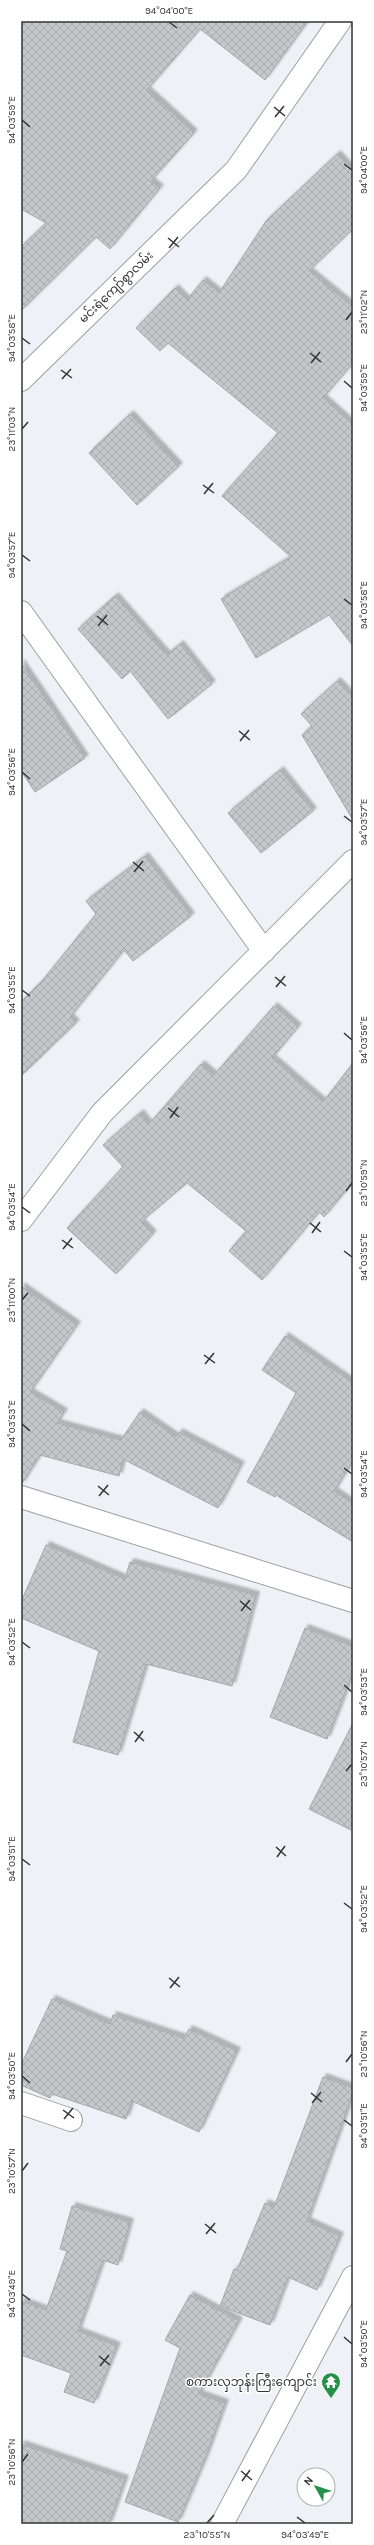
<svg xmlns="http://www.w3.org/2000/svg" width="374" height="2545" viewBox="0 0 374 2545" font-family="Karla,'Noto Sans Myanmar',sans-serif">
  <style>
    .building { fill: url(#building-cross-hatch); stroke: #a3a7aa; filter: url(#shadow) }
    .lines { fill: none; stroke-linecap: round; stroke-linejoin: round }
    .street-casing { stroke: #9d9fa3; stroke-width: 24 }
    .street { stroke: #fff; stroke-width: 22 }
    .ticks { fill: none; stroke: #333436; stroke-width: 1.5 }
    .labels { text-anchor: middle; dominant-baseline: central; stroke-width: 3; stroke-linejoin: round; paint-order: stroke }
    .street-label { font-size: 12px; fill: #333436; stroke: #fff }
    .poi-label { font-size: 12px; fill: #333436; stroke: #fff; text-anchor: end }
    .neatline { fill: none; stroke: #333436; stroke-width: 1.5 }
    .ticks-label { font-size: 10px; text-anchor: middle; fill: #333436 }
  </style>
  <defs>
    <pattern id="building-cross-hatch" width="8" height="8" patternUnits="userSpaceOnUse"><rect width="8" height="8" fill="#c4c8cb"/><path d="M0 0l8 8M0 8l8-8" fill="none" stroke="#a9acaf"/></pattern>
    <filter id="shadow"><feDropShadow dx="3.5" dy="-3.5" stdDeviation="1" flood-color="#0004"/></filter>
  </defs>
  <rect width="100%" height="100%" fill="#eef1f5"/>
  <g class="building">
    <path d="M21,21H308L265,80L200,29L147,90L194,133L151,181L160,188L110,249L96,237L21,311V247L46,223L21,209Z"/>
    <path d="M337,154L353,171V229L309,271L353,307V363L323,398L353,425V646L329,615L256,658L221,599L291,557L222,496L278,433L168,343L160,351L136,328L175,288L187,300L203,280L219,293L266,221Z"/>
    <path d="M130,414L179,466L137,505L89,453Z"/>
    <path d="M115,596L167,655L180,644L212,684L168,719L130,671L122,679L78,629Z"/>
    <path d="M21,663L85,758L35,792L21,771Z"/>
    <path d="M337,681L353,698V820L302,735L312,726L301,714Z"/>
    <path d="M280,770L313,811L261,853L228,813Z"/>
    <path d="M145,856L191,916L133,961L124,950L70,1017L76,1023L21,1076V1002L42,981L96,914L86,901Z"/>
    <path d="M274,1006L298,1027L272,1058L323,1102L353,1063V1182L324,1217L319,1212L262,1280L229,1251L246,1231L187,1183L141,1222L153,1234L116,1274L67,1228L123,1167L103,1145L140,1113L149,1124L201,1064L214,1075Z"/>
    <path d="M21,1286L77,1325L30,1392L64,1412L57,1423L121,1440L140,1412L176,1437L179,1432L241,1465L218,1508L123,1459L119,1476L40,1455L21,1485Z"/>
    <path d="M285,1336L353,1383V1461L334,1491L353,1504V1542L276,1495L275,1497L247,1482L296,1393L262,1370Z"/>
    <path d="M46,1545L125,1579L130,1562L256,1595L232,1686L146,1664L118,1755L73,1742L99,1651L21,1618V1602Z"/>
    <path d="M305,1628L353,1646V1672L327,1739L270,1717Z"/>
    <path d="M353,1723V1831L309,1809Z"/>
    <path d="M52,1999L110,2024L113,2015L184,2038L189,2029L237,2051L199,2132L132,2101L126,2119L52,2094L50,2098L21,2085V2065Z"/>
    <path d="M323,2077L353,2088V2093L307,2221L340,2236L317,2290L288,2277L270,2325L220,2306L234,2269L237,2270L265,2203L274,2207Z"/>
    <path d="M72,2206L130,2222L118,2265L103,2260L78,2331L117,2346L94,2403L64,2392L71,2373L21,2355V2301L46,2310L67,2251L60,2249Z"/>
    <path d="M190,2295L239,2321L199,2394L225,2403L206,2456L178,2522L125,2502L180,2348L165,2340Z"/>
    <path d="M21,2444L125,2479L109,2524H21Z"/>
  </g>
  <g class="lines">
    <g class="street-casing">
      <g id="street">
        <path d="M21,380L236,170L340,21"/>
        <path d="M21,612L264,951"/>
        <path d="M21,1220L102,1113L353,861"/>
        <path d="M21,1497L353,1601"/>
        <path d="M21,2103L71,2120"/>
        <path d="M222,2524L353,2277"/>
      </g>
    </g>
    <use href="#street" class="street"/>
  </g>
  <path class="ticks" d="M169,22L177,28M274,107L285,116M275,117L284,106M22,120L30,127M344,164L352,170M168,238L179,247M169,248L178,237M346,320L352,312M22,338L30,344M310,353L321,362M311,363L320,352M61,370L72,378M62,379L71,369M344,381L352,388M22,429L28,422M203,485L214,493M204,494L213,483M22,555L30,561M344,599L352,605M97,616L108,625M98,626L107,615M239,731L250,740M240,741L249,730M22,772L30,779M344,816L352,822M133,862L144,871M134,872L143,861M275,977L286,986M276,987L285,976M22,990L30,996M344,1033L352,1040M168,1108L179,1117M170,1118L178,1107M346,1191L352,1183M22,1207L30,1213M310,1223L321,1232M312,1233L320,1222M62,1240L73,1248M63,1249L72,1238M344,1251L352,1257M22,1300L28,1293M204,1355L215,1363M205,1364L214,1353M22,1424L30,1431M344,1468L352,1474M98,1486L109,1495M99,1496L108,1485M240,1601L251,1610M241,1611L250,1600M22,1642L30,1648M344,1685L352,1692M134,1732L144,1741M135,1742L143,1731M346,1771L352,1764M276,1847L286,1856M277,1857L285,1846M22,1859L30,1865M344,1903L352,1909M169,1978L180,1987M170,1988L179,1977M346,2062L352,2054M22,2076L30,2083M311,2093L322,2102M312,2103L321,2092M63,2110L74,2118M64,2119L73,2108M344,2120L352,2126M22,2171L28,2163M205,2224L216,2233M206,2234L215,2223M22,2294L30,2300M344,2337L352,2344M99,2356L110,2365M100,2366L109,2355M22,2462L28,2454M241,2471L252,2480M242,2481L250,2470M297,2517L305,2523M207,2523L214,2515"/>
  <defs>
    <g id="temple-pin" transform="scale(1)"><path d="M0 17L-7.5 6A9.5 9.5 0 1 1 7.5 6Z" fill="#279048" stroke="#fff"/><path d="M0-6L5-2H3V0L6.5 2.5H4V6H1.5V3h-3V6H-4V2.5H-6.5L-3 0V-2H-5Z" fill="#fff"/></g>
  </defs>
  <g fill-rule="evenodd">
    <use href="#temple-pin" x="331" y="2382"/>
  </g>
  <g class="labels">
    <g class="street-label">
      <text transform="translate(116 287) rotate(-44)">မင်းရဲကျော်စွာလမ်း</text>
    </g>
    <g class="poi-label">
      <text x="317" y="2382">စကားလှဘုန်းကြီးကျောင်း</text>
    </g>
  </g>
  <rect width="374" height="2545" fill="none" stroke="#ffffff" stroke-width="44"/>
  <g transform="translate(316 2487) rotate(309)"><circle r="19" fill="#ffffff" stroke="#adaeaf"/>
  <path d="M0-3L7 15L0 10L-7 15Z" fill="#279048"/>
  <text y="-6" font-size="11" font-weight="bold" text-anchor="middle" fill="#333436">N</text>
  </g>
  <rect x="22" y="22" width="330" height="2501" class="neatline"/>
  <g class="ticks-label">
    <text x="169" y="14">94°04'00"E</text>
    <text transform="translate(11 120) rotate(-90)" y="4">94°03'59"E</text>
    <text transform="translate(363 170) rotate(-90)" y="4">94°04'00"E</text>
    <text transform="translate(363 312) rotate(-90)" y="4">23°11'02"N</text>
    <text transform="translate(11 338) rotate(-90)" y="4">94°03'58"E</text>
    <text transform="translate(363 388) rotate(-90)" y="4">94°03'59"E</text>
    <text transform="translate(11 429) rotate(-90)" y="4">23°11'03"N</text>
    <text transform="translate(11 555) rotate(-90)" y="4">94°03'57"E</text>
    <text transform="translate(363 605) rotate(-90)" y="4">94°03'58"E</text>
    <text transform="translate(11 772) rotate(-90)" y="4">94°03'56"E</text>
    <text transform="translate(363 822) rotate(-90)" y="4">94°03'57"E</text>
    <text transform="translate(11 990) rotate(-90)" y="4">94°03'55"E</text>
    <text transform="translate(363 1040) rotate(-90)" y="4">94°03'56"E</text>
    <text transform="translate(363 1183) rotate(-90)" y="4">23°10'59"N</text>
    <text transform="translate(11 1207) rotate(-90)" y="4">94°03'54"E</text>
    <text transform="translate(363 1257) rotate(-90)" y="4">94°03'55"E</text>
    <text transform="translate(11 1300) rotate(-90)" y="4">23°11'00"N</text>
    <text transform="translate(11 1424) rotate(-90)" y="4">94°03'53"E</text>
    <text transform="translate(363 1474) rotate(-90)" y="4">94°03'54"E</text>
    <text transform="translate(11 1642) rotate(-90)" y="4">94°03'52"E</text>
    <text transform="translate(363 1692) rotate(-90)" y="4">94°03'53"E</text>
    <text transform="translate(363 1764) rotate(-90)" y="4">23°10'57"N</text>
    <text transform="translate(11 1859) rotate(-90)" y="4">94°03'51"E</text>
    <text transform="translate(363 1909) rotate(-90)" y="4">94°03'52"E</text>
    <text transform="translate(363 2054) rotate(-90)" y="4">23°10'56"N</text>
    <text transform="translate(11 2076) rotate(-90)" y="4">94°03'50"E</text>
    <text transform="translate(363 2126) rotate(-90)" y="4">94°03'51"E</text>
    <text transform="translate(11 2171) rotate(-90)" y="4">23°10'57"N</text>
    <text transform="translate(11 2294) rotate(-90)" y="4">94°03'49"E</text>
    <text transform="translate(363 2344) rotate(-90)" y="4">94°03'50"E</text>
    <text transform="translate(11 2462) rotate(-90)" y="4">23°10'56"N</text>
    <text x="207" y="2538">23°10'55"N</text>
    <text x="305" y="2538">94°03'49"E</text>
  </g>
</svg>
